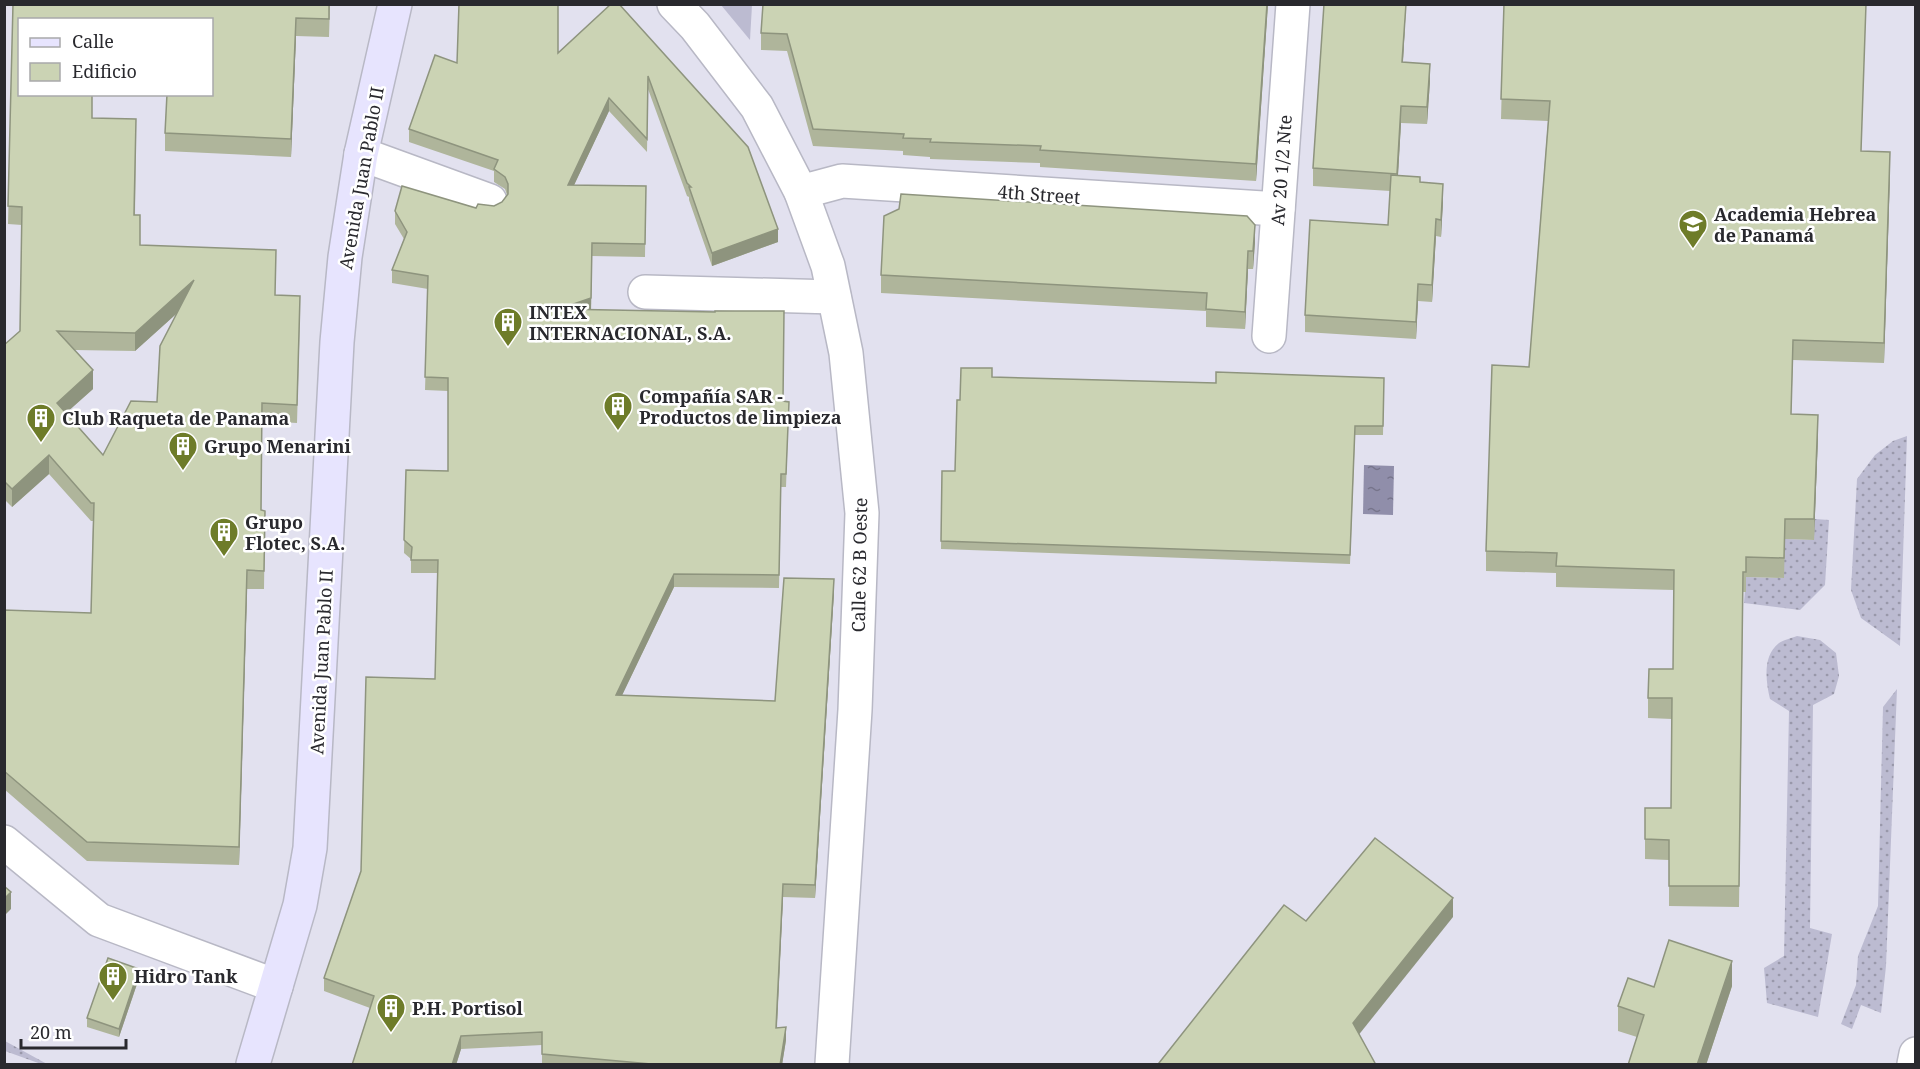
<svg xmlns="http://www.w3.org/2000/svg" width="1920" height="1069" viewBox="0 0 1920 1069" font-family="'Noto Serif',serif">
  <style>
    .grass { fill: url(#grass-dots) }
    .park { fill: #bcbbd1 }
    .water { fill: url(#water-ripples) }
    .lines { fill: none; stroke-linecap: round; stroke-linejoin: round }
    .street-casing { stroke: #b8b8c5; stroke-width: 36 }
    .secondary-casing { stroke: #b8b8c5; stroke-width: 36 }
    .street { stroke: #fff; stroke-width: 33 }
    .secondary { stroke: #e7e4fe; stroke-width: 33 }
    .wall { fill: #afb59b; fill-rule: evenodd }
    .shaded-wall { fill: #8e947e }
    .building { fill: #cbd3b4; stroke: #8e947e; stroke-width: 1.5; fill-rule: evenodd }
    .labels { text-anchor: middle; dominant-baseline: central; stroke-width: 5; stroke-linejoin: round; paint-order: stroke }
    .street-label { font-size: 18px; fill: #29292e; stroke: #fff }
    .poi-label { font-size: 18px; font-weight: bold; fill: #29292e; stroke: #fff; text-anchor: start }
  </style>
  <defs>
    <pattern id="grass-dots" width="8" height="8" patternUnits="userSpaceOnUse" patternTransform="scale(1.5)"><rect width="8" height="8" fill="#bcbbd1"/><path d="M2 2h.1M6 6h.1" fill="none" stroke="#9998aa" stroke-width="1.8" stroke-linecap="round"/></pattern>
    <pattern id="water-ripples" width="26" height="14" patternUnits="userSpaceOnUse" patternTransform="scale(1.5)"><rect width="26" height="14" fill="#908eaa"/><path d="M2 4q2-2 4 0t4 0M15 11q2-2 4 0t4 0" fill="none" stroke="#76748b"/></pattern>
  </defs>
  <rect width="100%" height="100%" fill="#e2e1ef"/>
  <g class="grass">
    <path d="M1907,436L1900,646L1861,618L1851,590L1857,479L1875,455L1893,441Z"/>
    <path d="M1815,519L1829,520L1825,585L1800,610L1744,603L1746,577L1783,578L1785,539L1814,540Z"/>
    <path d="M1797,636L1820,640L1836,653L1839,676L1834,694L1813,705L1810,928L1832,934L1818,1017L1767,1003L1764,968L1784,956L1789,711L1770,699C1766,682 1762,656 1779,643C1783,640 1792,638 1797,636Z"/>
    <path d="M1897,689L1886,966L1881,1013L1861,1005L1852,1029L1841,1024L1856,985L1858,956L1878,906L1883,707Z"/>
    <path d="M5,1041L47,1064H41L5,1051Z"/>
  </g>
  <path class="park" d="M721,5H752L750,40Z"/>
  <path class="water" d="M1364,465L1394,466L1393,515L1363,514Z"/>
  <g class="lines">
    <g class="street-casing">
      <g id="street">
        <path d="M674,4L695,26L757,107L801,192L828,266L846,353L862,513L855,710L832,1064"/>
        <path d="M361,154L490,201"/>
        <path d="M801,192L842,181L1278,209"/>
        <path d="M645,292L834,297"/>
        <path d="M1269,336L1293,4"/>
        <path d="M4,842L99,920L276,986"/>
        <path d="M1914,1064L1916,1054"/>
      </g>
    </g>
    <g class="secondary-casing">
      <path id="secondary" d="M253,1064L300,905L310,848L337,342L345,257L361,154L395,4"/>
    </g>
    <use href="#street" class="street"/>
    <use href="#secondary" class="secondary"/>
  </g>
  <g class="wall">
    <path d="M13,4H330L329,37L296,36L291,157L165,151V133L212,20H20L92,118L136,137L135,215L140,245L275,295L300,314L297,423L262,421L261,510L265,511L264,589H247L239,865L87,861L4,789V610L91,613L93,521H91L49,474L12,507L4,499V345L20,331L22,225L8,224ZM176,314L157,402L103,455L66,413L93,389L74,350L135,351Z"/>
    <path d="M611,4L778,242L712,266L689,200V197L687,196L648,89L647,152L609,111L574,185L646,186L645,257L592,256L591,310L783,401L789,402L786,487H781L779,588L674,587L622,695L775,701L834,592L815,898L783,897L777,1028L786,1040L782,1065H542V1045L461,1049L456,1065H352L370,1008L324,991V978L435,679L438,573H411V559L404,553L406,470L448,471V391L425,390L428,289L392,283V270L404,239L395,224V211L494,206L502,202L507,195L505,189L494,182V171L409,142V129L457,63L558,53Z"/>
    <path d="M1268,4L1256,181L1040,167V163L930,159V157L903,155V151L813,146L787,51L761,50V33Z"/>
    <path d="M1324,4H1406L1403,62L1430,81L1427,124L1401,123L1398,176L1420,182L1443,201L1441,237L1436,236L1432,302L1418,301L1416,339L1305,332V315L1388,225L1390,191L1313,186V168Z"/>
    <path d="M1504,4H1866L1861,151L1890,173L1884,363L1793,360L1791,414L1818,436L1814,540L1785,539L1784,578L1746,577V592H1743L1739,907L1669,906V860L1645,859V808H1671L1672,719L1648,718V698L1673,669L1674,590L1556,587V573L1486,571V551L1529,367L1548,121L1501,119Z"/>
    <path d="M1255,242L1253,269H1248L1245,329L1206,327V311L881,293V275Z"/>
    <path d="M992,377L1216,383L1384,378L1383,435H1355L1350,564L941,549L942,471H955L960,400Z"/>
    <path d="M139,978L119,1037L87,1027V1018Z"/>
    <path d="M1732,986L1706,1065H1628L1637,1037L1618,1031V1006L1654,987Z"/>
  </g>
  <g class="shaded-wall">
    <path d="M1267,4H1268L1256,181V164Z"/>
    <path d="M1406,4L1402,79V62Z"/>
    <path d="M296,18V36L291,157V139Z"/>
    <path d="M1430,64V81L1427,124V107Z"/>
    <path d="M609,98V111L568,198V185Z"/>
    <path d="M1401,106V123L1397,191V174Z"/>
    <path d="M1890,152V173L1884,363V343Z"/>
    <path d="M1443,184V201L1441,237V220Z"/>
    <path d="M1436,219V236L1432,302V285Z"/>
    <path d="M1255,225V242L1253,269V251Z"/>
    <path d="M778,229V242L712,266V253Z"/>
    <path d="M592,243L591,311L559,309Z"/>
    <path d="M1248,251V269L1245,329V312Z"/>
    <path d="M194,280V298L135,351V333Z"/>
    <path d="M1418,284V301L1416,339V322Z"/>
    <path d="M93,370V389L57,421V403Z"/>
    <path d="M1818,415V436L1814,540V519Z"/>
    <path d="M49,455V474L12,507V489Z"/>
    <path d="M247,570V589L239,865V847Z"/>
    <path d="M674,574V587L616,708V695Z"/>
    <path d="M834,579V592L815,898V885Z"/>
    <path d="M783,884V897L776,1041V1028Z"/>
    <path d="M11,892V909L4,916V899Z"/>
    <path d="M1453,898V917L1353,1042V1023Z"/>
    <path d="M1732,961V986L1706,1065H1697Z"/>
    <path d="M139,969V978L119,1037V1029Z"/>
    <path d="M786,1027V1040L782,1065H780Z"/>
    <path d="M461,1036V1049L456,1065H452Z"/>
  </g>
  <g class="building">
    <path d="M13,4H329V19L296,18L291,139L165,133L167,94H212V20H20V94H92V118L136,119L134,215H140V245L276,250L275,295L300,296L297,405L262,403L261,510L265,511L264,571L247,570L239,847L87,842L4,771V610L91,613L94,503H91L49,455L12,489L4,481V345L20,331L22,207L8,206ZM194,280L160,346L157,402L131,401L103,455L57,403L93,370L57,331L135,333Z"/>
    <path d="M459,4H558V53L611,4H619L748,147L778,229L712,253L689,187H691L687,183L648,76L647,139L609,98L568,185L646,186L645,244L592,243L591,298L559,309L715,312V311H784L783,401L789,402L786,474H781L779,575L674,574L616,695L775,701L784,578L834,579L815,885L783,884L776,1028L786,1027L780,1065H662L542,1054V1032L461,1036L452,1065H352L374,996L324,978L361,871L366,677L435,679L438,560H411L412,547L404,540L406,470L448,471V378L425,377L428,276L392,270L407,232L395,211L402,186L476,208L478,204L494,206L502,202L508,194V184L505,177L494,169L498,160L409,129L435,55L457,63Z"/>
    <path d="M763,4H1267L1256,164L1040,150L1041,146L930,142L931,139L903,138L904,134L813,129L787,34L761,33Z"/>
    <path d="M1324,4H1406L1402,62L1430,64L1427,107L1401,106L1397,174L1313,168Z"/>
    <path d="M1504,4H1866L1861,151L1890,152L1884,343L1793,340L1791,414L1818,415L1814,519H1785L1784,558L1746,557V572H1743L1739,886H1669V840L1645,839V808H1671L1672,698H1648L1649,669H1673L1674,570L1556,566L1557,553L1486,551L1492,365L1529,367L1550,101L1501,99Z"/>
    <path d="M1391,175L1420,177V182L1443,184L1441,220L1436,219L1432,285L1418,284L1416,322L1305,315L1310,220L1388,225Z"/>
    <path d="M901,194L1247,216L1255,225L1253,251H1248L1245,312L1206,309L1207,293L881,275L884,216L899,209Z"/>
    <path d="M961,368H992V377L1216,383V372L1384,378L1383,426H1355L1350,555L941,541L942,471H955L957,400H960Z"/>
    <path d="M1375,838L1453,898L1353,1023L1376,1065H1161L1159,1063L1284,905L1306,921Z"/>
    <path d="M4,886L11,892L4,899Z"/>
    <path d="M1669,940L1732,961L1697,1065H1628L1644,1015L1618,1006L1628,978L1654,987Z"/>
    <path d="M108,958L139,969L119,1029L87,1018Z"/>
  </g>
  <defs>
    <g id="school-pin" transform="scale(1.5)"><path d="M0 17L-7.5 6A9.5 9.5 0 1 1 7.5 6Z" fill="#6e7c29" stroke="#fff"/><path d="M0-5L7-2L0 1L-7-2ZM-4 1L0 2.5L4 1V4Q0 6-4 4Z" fill="#fff"/></g>
    <g id="building-pin" transform="scale(1.5)"><path d="M0 17L-7.5 6A9.5 9.5 0 1 1 7.5 6Z" fill="#6e7c29" stroke="#fff"/><path d="M-4-6H4V6H1V3H-1V6H-4ZM-2.5-4.3h1.7v1.8h-1.7ZM.8-4.3h1.7v1.8H.8ZM-2.5-1h1.7V.8h-1.7ZM.8-1h1.7V.8H.8Z" fill="#fff"/></g>
  </defs>
  <g fill-rule="evenodd">
    <use href="#school-pin" x="1693" y="224"/>
    <use href="#building-pin" x="508" y="322"/>
    <use href="#building-pin" x="618" y="406"/>
    <use href="#building-pin" x="41" y="418"/>
    <use href="#building-pin" x="183" y="446"/>
    <use href="#building-pin" x="224" y="532"/>
    <use href="#building-pin" x="113" y="976"/>
    <use href="#building-pin" x="391" y="1008"/>
  </g>
  <g class="labels">
    <g class="street-label">
      <text transform="translate(1281 170) rotate(-86)">Av 20 1/2 Nte</text>
      <text transform="translate(361 178) rotate(-80)">Avenida Juan Pablo II</text>
      <text transform="translate(1039 194) rotate(4)">4th Street</text>
      <text transform="translate(859 565) rotate(-89)">Calle 62 B Oeste</text>
      <text transform="translate(321 662) rotate(-87)">Avenida Juan Pablo II</text>
    </g>
    <g class="poi-label">
      <text x="1714" y="214">Academia Hebrea<tspan x="1714" dy="21">de Panamá</tspan></text>
      <text x="529" y="312">INTEX<tspan x="529" dy="21">INTERNACIONAL, S.A.</tspan></text>
      <text x="639" y="396">Compañía SAR -<tspan x="639" dy="21">Productos de limpieza</tspan></text>
      <text x="62" y="418">Club Raqueta de Panama</text>
      <text x="204" y="446">Grupo Menarini</text>
      <text x="245" y="522">Grupo<tspan x="245" dy="21">Flotec, S.A.</tspan></text>
      <text x="134" y="976">Hidro Tank</text>
      <text x="412" y="1008">P.H. Portisol</text>
    </g>
  </g>
  <rect width="1920" height="1069" fill="none" stroke="#29292e" stroke-width="12"/>
  <rect x="18" y="18" width="195" height="78" fill="#ffffff" stroke="#a9a9ab" stroke-width="1.5"/>
  <rect x="30" y="38" width="30" height="9" fill="#e7e4fe" stroke="#a9a9ab" stroke-width="1.5"/>
  <text x="72" y="48" font-size="18" fill="#29292e">Calle</text>
  <rect x="30" y="63" width="30" height="18" fill="#cbd3b4" stroke="#a9a9ab" stroke-width="1.5"/>
  <text x="72" y="78" font-size="18" fill="#29292e">Edificio</text>
  <path d="M21 1039v9h105v-9" fill="none" stroke="#29292e" stroke-width="3"/>
  <text x="30" y="1039" font-size="18" fill="#29292e" stroke="#ffffff" stroke-width="4.5" paint-order="stroke">20 m</text>
</svg>
